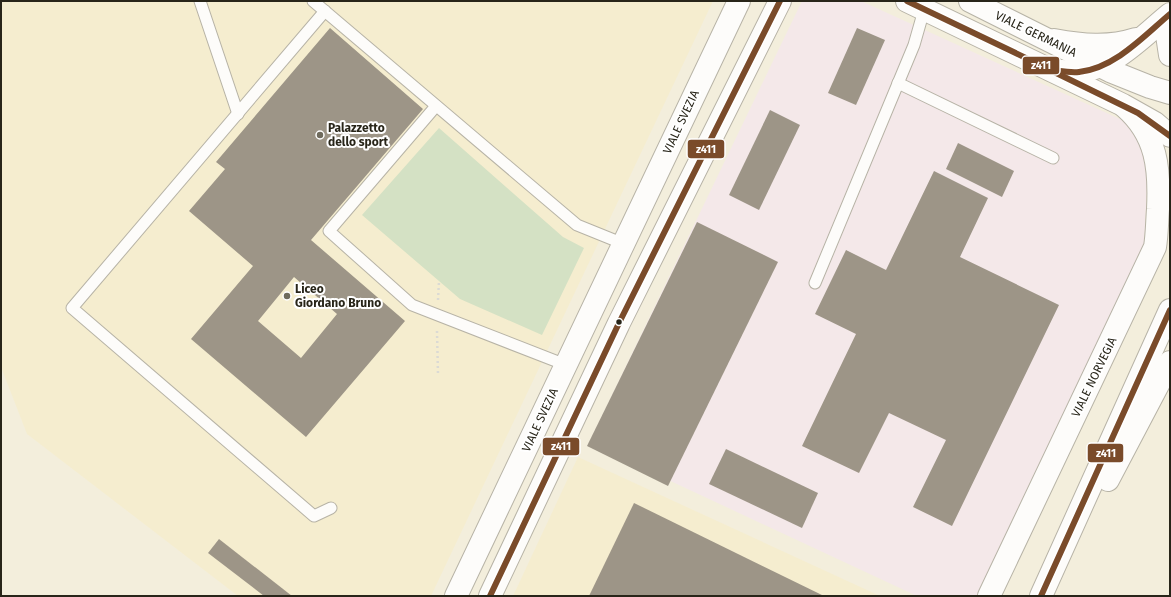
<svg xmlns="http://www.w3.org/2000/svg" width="1171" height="597" viewBox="0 0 1171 597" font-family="'Fira Sans',sans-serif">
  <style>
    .built { fill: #f5edcf }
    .industrial { fill: #f4e8e9 }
    .green { fill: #d4e1c4 }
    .building { fill: #9d9587; fill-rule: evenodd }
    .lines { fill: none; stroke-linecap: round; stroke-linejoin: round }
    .lane-casing { stroke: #b7b3a6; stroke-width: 13 }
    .street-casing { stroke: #b7b3a6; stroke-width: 24 }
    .secondary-casing { stroke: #b7b3a6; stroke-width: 24 }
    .primary-casing { stroke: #b7b3a6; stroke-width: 24 }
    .path { stroke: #dbdad4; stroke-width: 2.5; stroke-dasharray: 2 3; stroke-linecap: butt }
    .lane { stroke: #fdfcfa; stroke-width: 11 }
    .street { stroke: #fdfcfa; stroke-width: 22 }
    .secondary { stroke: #fdfcfa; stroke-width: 22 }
    .primary { stroke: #fdfcfa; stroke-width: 22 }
    .bus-1-casing { stroke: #fff; stroke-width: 9 }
    .bus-1 { stroke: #7a4b2a; stroke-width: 6 }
    .poi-dot { fill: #6f6b5d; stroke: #fff; stroke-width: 1.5 }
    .bus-dot { fill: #282519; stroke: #fff; stroke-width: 1.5 }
    .labels { text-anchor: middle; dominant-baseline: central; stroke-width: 4; stroke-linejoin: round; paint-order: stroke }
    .street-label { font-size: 12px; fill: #282519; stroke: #fff }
    .poi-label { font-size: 12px; font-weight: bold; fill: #282519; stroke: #fff; text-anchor: start }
    .line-badge { stroke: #fff; stroke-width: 1.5 }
    .badge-label { font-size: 11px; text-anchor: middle; font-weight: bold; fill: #fff }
  </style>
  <rect width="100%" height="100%" fill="#f3eedc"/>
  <g class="built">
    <path d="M1,1H713L431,596H238L27,434L1,367Z"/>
    <path d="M578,457L880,596H513Z"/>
  </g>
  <path class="industrial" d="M802,1H861L1133,125L1148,164L1144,247L977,596H917L589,443Z"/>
  <path class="green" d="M439,128L563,237L584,248L542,335L460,299L362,215Z"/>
  <g class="building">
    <path d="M330,28L423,109L311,240L405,321L306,437L191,339L253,266L189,211L225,169L216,162ZM294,277L337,314L301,358L258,321Z"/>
    <path d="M857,28L885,40L856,105L828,93Z"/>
    <path d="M770,110L800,125L759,210L729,195Z"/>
    <path d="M958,143L1014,171L1002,197L946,169Z"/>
    <path d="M934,171L988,198L960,257L1059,305L952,526L913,507L946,440L889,413L859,473L802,446L856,334L815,314L846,250L886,270Z"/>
    <path d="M697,222L778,262L668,486L587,446Z"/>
    <path d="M726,449L818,493L802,528L709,484Z"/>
    <path d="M634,503L824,596H589Z"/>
    <path d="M219,539L292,596H264L208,553Z"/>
  </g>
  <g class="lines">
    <g class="lane-casing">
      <g id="lane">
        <path d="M200,1L238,114"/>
        <path d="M313,1L577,225L624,244"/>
        <path d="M325,11L72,308L314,516L331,508"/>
        <path d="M898,83L1053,158"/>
        <path d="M436,106L329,231L412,305L566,365"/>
        <path d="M815,283L914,45L924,10"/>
      </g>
    </g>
    <g class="street-casing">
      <g id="street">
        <path d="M1170,20L1167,35L1170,55"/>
        <path d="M1054,40C1082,45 1108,48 1136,39"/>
        <path d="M1051,70C1060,71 1070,72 1079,72C1114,68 1144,35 1170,14"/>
        <path d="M989,596L1155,247C1157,235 1157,222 1158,209C1160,169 1157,135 1125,107"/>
      </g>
    </g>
    <g class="secondary-casing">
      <g id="secondary">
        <path d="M907,1L1123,105L1155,123L1170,136"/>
        <path d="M970,1L1110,71L1150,87L1170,93"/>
        <path d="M456,596L739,1"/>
        <path d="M490,596L619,323L780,1"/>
      </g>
    </g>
    <g class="primary-casing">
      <g id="primary">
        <path d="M1108,480L1170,362"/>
        <path d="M1041,596L1170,310"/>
      </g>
    </g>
    <g class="path">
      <path d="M438,300L439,281"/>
      <path d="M437,331L438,375"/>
    </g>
    <use href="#lane" class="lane"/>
    <use href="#street" class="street"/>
    <use href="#secondary" class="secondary"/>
    <use href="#primary" class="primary"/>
    <g class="bus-1-casing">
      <g id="bus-1">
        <path d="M907,1L1051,70C1060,71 1070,73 1079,72C1115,68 1144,36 1170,14"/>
        <path d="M1048,69L1138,113L1170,136"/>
        <path d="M490,596L619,323L780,1"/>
        <path d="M1041,596L1170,310"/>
      </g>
    </g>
    <use href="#bus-1" class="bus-1"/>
  </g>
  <g class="poi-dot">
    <circle cx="320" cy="135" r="4"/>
    <circle cx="287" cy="296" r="4"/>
  </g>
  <circle class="bus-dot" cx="619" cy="322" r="3.5"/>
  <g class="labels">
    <g class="street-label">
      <text transform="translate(1036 34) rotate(26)">VIALE GERMANIA</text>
      <text transform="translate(681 122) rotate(-65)">VIALE SVEZIA</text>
      <text transform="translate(1094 377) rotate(-64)">VIALE NORVEGIA</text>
      <text transform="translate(540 420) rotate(-65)">VIALE SVEZIA</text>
    </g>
    <g class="poi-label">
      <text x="328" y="128">Palazzetto<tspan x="328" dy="14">dello sport</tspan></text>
      <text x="295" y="289">Liceo<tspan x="295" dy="14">Giordano Bruno</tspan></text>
    </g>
  </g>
  <g class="line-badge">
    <rect x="1022" y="56" width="38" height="19" rx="4" fill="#7a4b2a"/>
    <rect x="687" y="139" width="38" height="20" rx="4" fill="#7a4b2a"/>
    <rect x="542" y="437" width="38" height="19" rx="4" fill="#7a4b2a"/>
    <rect x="1087" y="443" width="37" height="20" rx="4" fill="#7a4b2a"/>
  </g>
  <g class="badge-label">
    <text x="1041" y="69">z411</text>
    <text x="706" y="153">z411</text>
    <text x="561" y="450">z411</text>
    <text x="1106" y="457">z411</text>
  </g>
  <rect width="1171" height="597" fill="none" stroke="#282519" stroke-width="4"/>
</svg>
